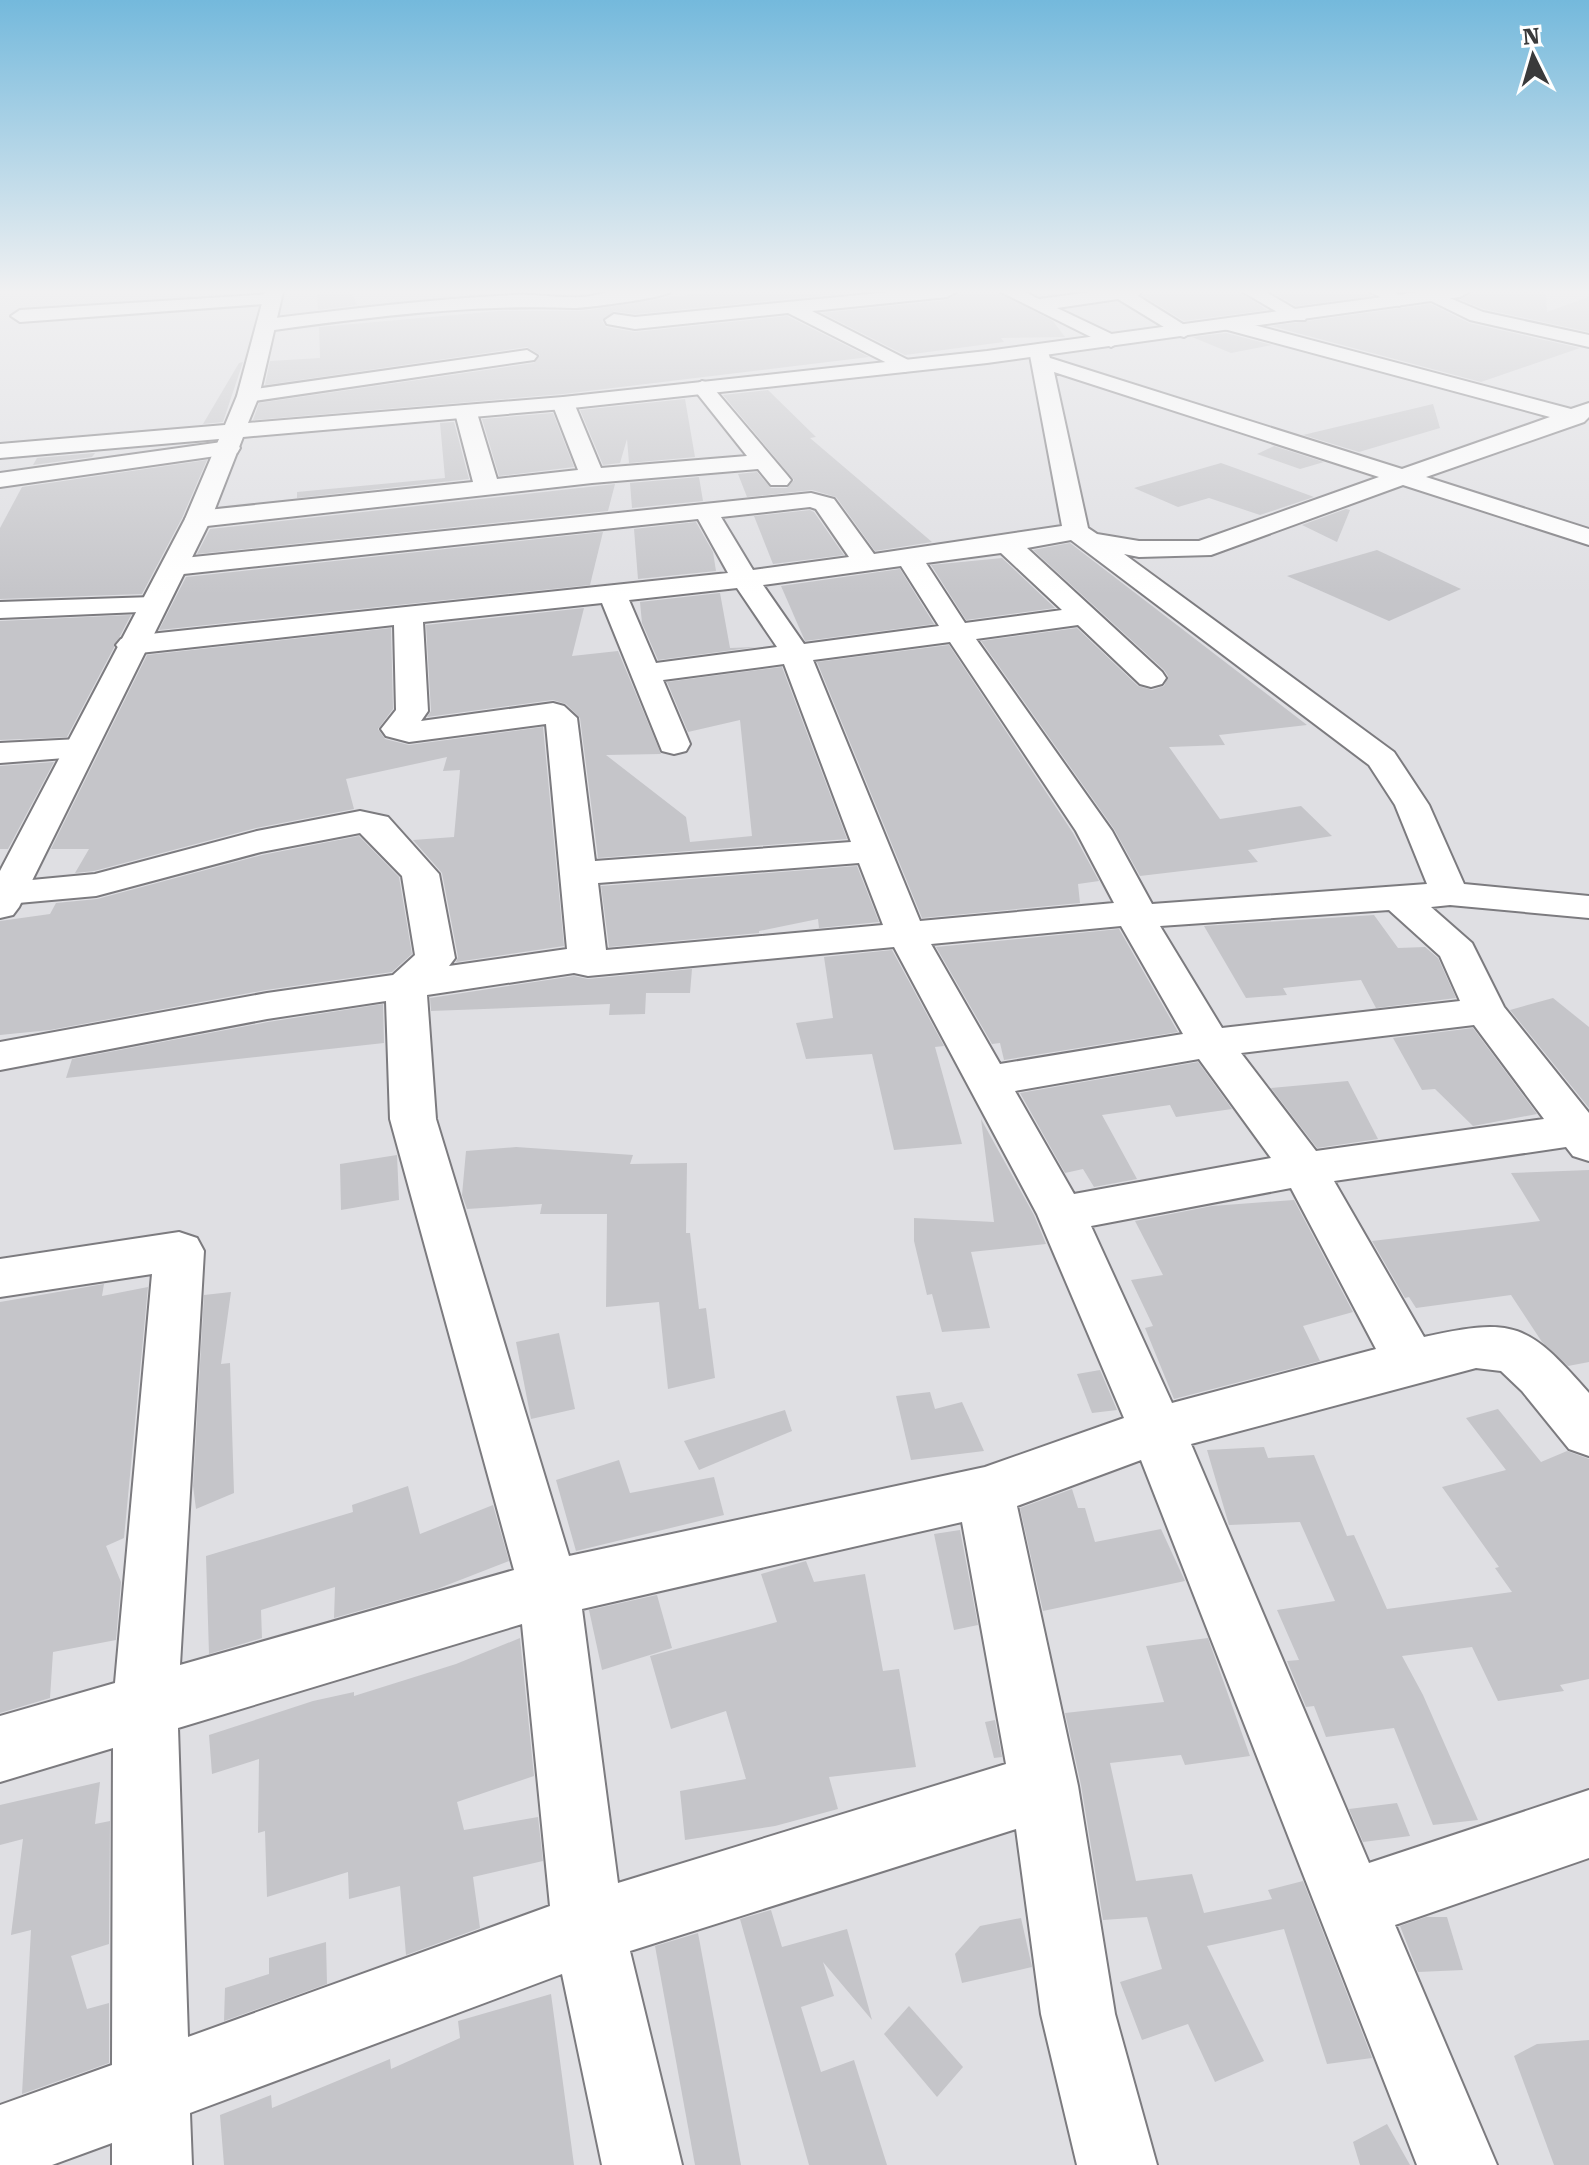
<svg xmlns="http://www.w3.org/2000/svg" width="1589" height="2165" viewBox="0 0 1589 2165" font-family="'Roboto Serif',serif">
  <style>
    .building { fill: #c5c5c9 }
    .lines { fill: none; stroke-linecap: round; stroke-linejoin: round }
    .street-casing { stroke: #7c7b7f; stroke-width: 4 }
    .secondary-casing { stroke: #7c7b7f; stroke-width: 4 }
    .street { fill: #fff; fill-rule: evenodd }
    .secondary { fill: #fff; fill-rule: evenodd }
  </style>
  <rect width="100%" height="100%" fill="#dfdfe3"/>
  <g class="building">
    <path d="M317,292H352L357,305L318,310Z"/>
    <path d="M706,292H856L635,314L614,311L602,321L606,327L635,332L787,316L869,357L563,394L253,420L259,403L534,363L540,355L527,347L265,385L270,361L320,358L319,327L499,311H582Z"/>
    <path d="M959,292H998L1053,321L1065,337L1001,338L1004,342L905,355L822,313L947,300Z"/>
    <path d="M1144,292H1240L1267,310L1184,321L1142,295Z"/>
    <path d="M1272,292H1367L1371,296L1296,306Z"/>
    <path d="M1472,292H1546L1547,312L1589,297V332L1484,309L1461,300Z"/>
    <path d="M1431,304L1469,323L1580,348L1481,382L1271,326Z"/>
    <path d="M1226,333L1272,345L1231,353L1192,337Z"/>
    <path d="M243,362L223,422L203,424L239,363Z"/>
    <path d="M768,390L816,437L810,438L932,542L875,551L836,497L812,490L747,497L738,474L757,472L771,488H787L794,480L723,395Z"/>
    <path d="M685,399L695,457L629,463L627,439L620,463L603,465L580,410Z"/>
    <path d="M1433,404L1440,428L1359,452L1303,435Z"/>
    <path d="M553,413L574,467L499,476L482,419Z"/>
    <path d="M454,422L469,479L297,498V492L445,478L440,423Z"/>
    <path d="M1274,446L1324,462L1300,469L1257,454Z"/>
    <path d="M95,453L92,457L33,465L37,458Z"/>
    <path d="M207,460L182,518L142,594L0,599V528L22,487Z"/>
    <path d="M1221,463L1235,468L1314,497L1260,515L1209,498L1178,507L1134,488Z"/>
    <path d="M699,477L703,501L632,508L630,483Z"/>
    <path d="M615,484L608,511L197,554L210,529Z"/>
    <path d="M1346,509L1350,510L1337,542L1302,525Z"/>
    <path d="M810,510L814,512L844,555L773,564L754,516Z"/>
    <path d="M696,522L713,552L716,571L638,579L634,529Z"/>
    <path d="M603,532L590,585L159,630L186,577Z"/>
    <path d="M1070,543L1307,725L1219,735L1225,745L1169,747L1220,819L1301,806L1332,836L1248,850L1258,862L1140,876L1114,829L981,641L1077,628L1138,686L1152,690L1164,686L1168,676L1164,670L1033,550Z"/>
    <path d="M1377,550L1461,589L1389,621L1287,576Z"/>
    <path d="M1002,558L1055,608L966,620L931,565Z"/>
    <path d="M900,569L934,624L805,641L781,586Z"/>
    <path d="M720,593L730,648L756,647L658,660L642,623L640,602Z"/>
    <path d="M584,608L572,656L618,651L661,754L606,755L686,817L690,842L752,836L740,720L688,732L667,682L782,667L847,839L598,858L580,718L566,704L553,700L427,717L431,711L426,625Z"/>
    <path d="M131,615L67,737L0,740V621Z"/>
    <path d="M391,628L393,709L378,729L385,739L409,745L543,727L564,946L456,962L458,957L442,873L413,840L454,837L460,770L443,771L447,757L346,779L354,809L256,828L94,871L75,873L89,849H51L147,655Z"/>
    <path d="M949,645L1073,833L1099,881L1078,884L1080,903L922,918L817,662Z"/>
    <path d="M54,762L8,849H0V766Z"/>
    <path d="M359,836L399,877L412,954L392,972L266,990L50,1030L0,1035V921L50,914L56,903L97,899L262,855Z"/>
    <path d="M857,866L879,922L819,928L818,919L759,931V933L609,947L601,886Z"/>
    <path d="M1374,915L1398,948L1425,947L1438,958L1456,998L1376,1008L1361,980L1283,988L1287,995L1246,998L1204,926Z"/>
    <path d="M1119,929L1178,1032L1004,1060L1000,1043L992,1044L936,947Z"/>
    <path d="M892,950L944,1046L935,1047L962,1144L894,1150L872,1054L806,1059L796,1023L833,1018L824,957Z"/>
    <path d="M692,969L690,993H646L645,1014L609,1015L610,1004L431,1011L430,998L574,976L588,979Z"/>
    <path d="M1553,998L1589,1027V1108L1510,1010Z"/>
    <path d="M383,1004L384,1043L66,1078L72,1059L268,1022Z"/>
    <path d="M1473,1028L1537,1114L1473,1126L1435,1089L1422,1090L1393,1038Z"/>
    <path d="M1198,1062L1232,1109L1176,1117L1170,1105L1102,1115L1137,1179L1094,1187L1083,1169L1065,1173L1020,1093Z"/>
    <path d="M1348,1081L1378,1139L1317,1148L1271,1088Z"/>
    <path d="M981,1119L1034,1215L1046,1244L971,1252L990,1328L942,1332L932,1294L927,1295L914,1241V1218L994,1222Z"/>
    <path d="M516,1147L633,1155L630,1164L687,1163L686,1233H690L699,1309L706,1308L715,1378L668,1389L659,1302L606,1307L607,1214H540L542,1204L467,1209L462,1195L466,1151Z"/>
    <path d="M397,1155L399,1200L341,1210L340,1164Z"/>
    <path d="M1589,1170V1362L1568,1366L1542,1342L1511,1295L1416,1308L1409,1297L1405,1298L1372,1241L1540,1221L1511,1173Z"/>
    <path d="M1294,1200L1353,1312L1303,1326L1320,1361L1174,1399L1145,1328L1153,1326L1131,1280L1163,1275L1135,1221L1212,1206Z"/>
    <path d="M104,1284L102,1296L148,1287L124,1538L106,1546L121,1582L116,1640L53,1652L50,1698L0,1713V1302Z"/>
    <path d="M231,1292L221,1364L230,1363L234,1493L196,1509L193,1486L204,1295Z"/>
    <path d="M559,1333L575,1409L531,1419L516,1342Z"/>
    <path d="M1100,1370L1117,1410L1092,1413L1077,1374Z"/>
    <path d="M930,1392L935,1409L962,1402L984,1451L911,1460L896,1396Z"/>
    <path d="M1498,1409L1541,1462L1567,1451L1589,1459V1679L1560,1685L1564,1691L1498,1701L1472,1647L1402,1656L1423,1695L1478,1820L1433,1825L1394,1728L1326,1737L1314,1706L1306,1707L1287,1661L1299,1660L1277,1610L1335,1601L1300,1522L1229,1525L1207,1450L1264,1447L1268,1458L1314,1455L1347,1536L1354,1535L1387,1609L1512,1592L1495,1568L1499,1567L1442,1487L1506,1470L1466,1418Z"/>
    <path d="M785,1410L792,1431L699,1470L684,1441Z"/>
    <path d="M619,1460L630,1493L714,1477L724,1515L576,1551L556,1480Z"/>
    <path d="M408,1486L420,1534L493,1505L509,1561L437,1589L334,1618L335,1587L261,1610L262,1638L209,1654L206,1556L353,1512L352,1505Z"/>
    <path d="M1072,1489L1078,1508H1085L1095,1542L1161,1529L1185,1581L1043,1611L1020,1508Z"/>
    <path d="M960,1530L978,1625L954,1630L934,1534Z"/>
    <path d="M806,1561L814,1582L865,1574L883,1671L899,1669L916,1767L829,1777L838,1809L775,1826L685,1840L680,1791L746,1779L726,1711L671,1729L650,1656L777,1622L761,1574Z"/>
    <path d="M657,1595L672,1648L602,1670L589,1610Z"/>
    <path d="M520,1638L534,1776L457,1802L464,1830L538,1817L543,1861L473,1877L480,1928L406,1955L400,1886L349,1899L348,1872L267,1897L265,1831L258,1833L259,1759L212,1774L209,1735L313,1701L354,1692V1696L456,1664Z"/>
    <path d="M1208,1638L1250,1756L1185,1765L1181,1755L1110,1763L1136,1881L1192,1874L1204,1913L1272,1899L1268,1890L1303,1881L1372,2058L1327,2064L1284,1929L1207,1946L1264,2061L1215,2082L1188,2024L1142,2040L1120,1982L1162,1969L1147,1917L1103,1920L1081,1785L1065,1713L1164,1702L1146,1646Z"/>
    <path d="M995,1720L1002,1757L994,1758L985,1722Z"/>
    <path d="M100,1782L95,1824L110,1821L109,1944L71,1956L87,2009L109,2003V2063L22,2094L31,1930L11,1935L23,1839L0,1845V1805Z"/>
    <path d="M1397,1803L1410,1836L1363,1842L1349,1809Z"/>
    <path d="M771,1910L782,1947L847,1929L872,2020L823,1962L834,1996L801,2007L821,2072L854,2060L887,2165H809L740,1919Z"/>
    <path d="M1426,1917H1447L1463,1970L1418,1972L1400,1926Z"/>
    <path d="M1021,1918L1032,1967L962,1983L955,1954L980,1926Z"/>
    <path d="M698,1933L741,2165H695L655,1946Z"/>
    <path d="M326,1942L327,1984L224,2021L225,1988L269,1974V1958Z"/>
    <path d="M551,1994L574,2165H224L220,2115L271,2095L272,2108L390,2059L391,2069L460,2038L458,2021Z"/>
    <path d="M909,2006L963,2067L937,2097L884,2034Z"/>
    <path d="M1589,2040V2165H1554L1514,2056L1537,2044Z"/>
    <path d="M1387,2124L1410,2165H1360L1353,2142Z"/>
  </g>
  <g class="lines">
    <g class="street-casing">
      <g id="street">
        <path d="M606,292H670C664,298 586,308 574,308C472,304 369,317 267,331L258,325L267,319C349,309 432,299 514,295C545,293 577,303 606,292Z"/>
        <path d="M890,292H956L947,297L812,311L912,362L915,366L905,372L788,313L635,329L607,324L605,320L614,314L635,317Z"/>
        <path d="M1001,292H1025L1039,299L1091,292H1141L1138,296L1194,331L1184,337L1177,335L1118,299L1057,308L1118,337L1121,341L1111,347Z"/>
        <path d="M1243,292H1266L1307,316L1305,320H1291Z"/>
        <path d="M1370,292H1394L1408,301L1399,306Z"/>
        <path d="M1435,292L1483,312L1589,335V347L1470,320L1423,297L1426,293Z"/>
        <path d="M272,294L278,295L281,299L278,303L20,322L11,316L20,310Z"/>
        <path d="M1231,319L1571,409L1589,403V417L1584,422L1426,477L1589,529V545L1403,485L1211,555L1139,557L1124,554L1394,752L1429,805L1464,884L1589,896V918L1450,905L1431,907L1472,943L1504,1007L1589,1113V1161L1573,1156L1566,1147L1334,1181L1424,1337C1514,1317 1528,1323 1589,1393V1456L1569,1449L1522,1391L1501,1371L1476,1368L1191,1444L1369,1863L1589,1790V1858L1395,1925L1497,2165H1417L1141,1460L1017,1506L1078,1786L1115,2014L1157,2165H1077L1041,2014L1016,1829L630,1951L682,2165H602L562,1974L190,2113L192,2165H112V2143L52,2165H0V2105L112,2065L113,1748L0,1782V1716L115,1683L152,1274L0,1297V1259L179,1232L197,1238L204,1251L180,1665L514,1570L390,1119L386,1001L267,1019L0,1070V1042L267,993L393,975L415,955L402,876L360,833L261,852L96,896L7,904L0,903V883L95,874L257,831L360,811L388,817L439,874L455,958L449,966L567,949L546,724L409,742L386,736L381,729L396,710L394,625L131,654L121,651L116,645L121,639L131,636L728,573L698,519L174,575L164,573L161,567L164,561L174,559L811,493L834,499L874,554L1062,526L1029,350L1039,344L1046,346L1050,358L1402,469L1550,417L1224,329L1222,325L1224,321ZM1054,372L1379,477L1199,541H1139L1097,534L1088,528ZM810,507L816,509L849,557L753,570L721,517ZM1071,540L1369,765L1395,805L1427,884L1152,904L1112,831L976,639L1078,625L1140,684L1151,687L1162,684L1166,678L1162,672L1027,548ZM1001,553L1062,610L965,623L926,563ZM901,566L939,626L804,644L763,585ZM737,588L777,647L656,663L629,600ZM602,603L662,751L674,754L686,751L690,744L663,680L784,664L851,842L595,861L577,718L564,706L553,703L421,721L428,711L423,622ZM950,642L1076,831L1114,903L920,921L813,660ZM859,863L883,925L606,950L598,883ZM1389,910L1440,956L1460,1001L1222,1028L1160,926ZM1121,926L1183,1034L1000,1064L931,944ZM894,947L1037,1214L1124,1418L985,1467L569,1556L436,1119L427,995L574,973L588,976ZM1474,1025L1544,1119L1316,1151L1241,1053ZM1199,1059L1271,1158L1074,1194L1015,1091ZM1291,1188L1376,1349L1172,1403L1091,1226ZM962,1522L1006,1764L618,1883L582,1609ZM522,1624L550,1906L188,2037L178,1728Z"/>
        <path d="M527,350L537,356L534,360L248,402L237,396L248,390Z"/>
        <path d="M702,381L709,383L787,475L791,480L787,485H771L758,469L592,483L198,527L189,524L185,519L189,514L198,511L473,482L455,413L466,406L477,413L497,479L578,470L552,403L563,397L574,403L601,468L747,456L692,387Z"/>
        <path d="M229,441L237,443L240,448L237,453L0,487V473Z"/>
        <path d="M153,597L163,599L167,605L163,611L0,618V602Z"/>
        <path d="M79,739L91,742L95,749L91,756L0,763V743Z"/>
      </g>
    </g>
    <g class="secondary-casing">
      <path id="secondary" d="M265,292H283L259,396L248,423L563,397L987,351L1419,292H1469L1460,297L987,363L563,409L243,437L211,519L19,907L13,915L0,918V871L185,519L219,439L0,458V444L225,425L237,396Z"/>
    </g>
    <use href="#street" class="street"/>
    <use href="#secondary" class="secondary"/>
  </g>
  <linearGradient id="sky" x2="0" y2="1"><stop stop-color="#74b9dc"/><stop offset="0.49" stop-color="#f1f1f2"/><stop offset="1" stop-color="#f1f1f2" stop-opacity="0"/></linearGradient>
  <rect width="1589" height="595" fill="url(#sky)"/>
  <g transform="translate(1533 56) rotate(355)" stroke="#ffffff" stroke-width="6" paint-order="stroke">
  <path d="M0-6L14 30L0 20L-14 30Z" fill="#3a3a3b"/>
  <text y="-12" font-size="22" font-weight="bold" text-anchor="middle" fill="#3a3a3b">N</text>
  </g>
</svg>
